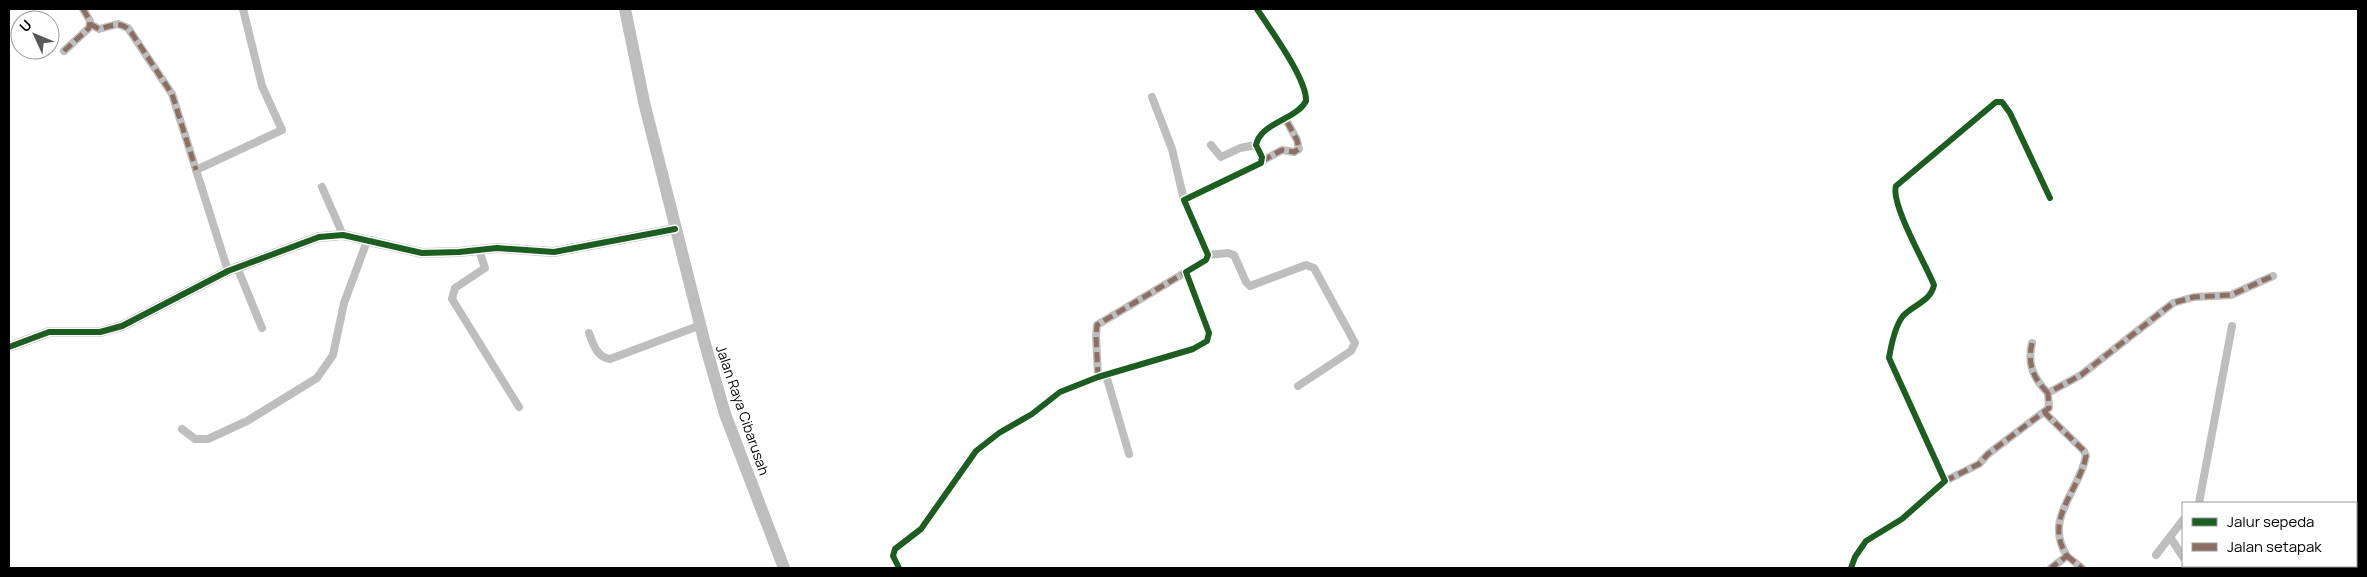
<svg xmlns="http://www.w3.org/2000/svg" width="2367" height="577" viewBox="0 0 2367 577" font-family="Manrope,sans-serif">
  <style>
    .lines { fill: none; stroke-linecap: round; stroke-linejoin: round }
    .minor { stroke: #bebebe; stroke-width: 8 }
    .tertiary { stroke: #bebebe; stroke-width: 10 }
    .primary { stroke: #bebebe; stroke-width: 12 }
    .quiet { stroke: #8d6e63; stroke-width: 5; stroke-dasharray: 10 5; stroke-linecap: butt }
    .cycleway-casing { stroke: #fff; stroke-width: 9 }
    .cycleway { stroke: #1b5e20; stroke-width: 6 }
    .labels { text-anchor: middle; dominant-baseline: central; stroke-width: 5; stroke-linejoin: round; paint-order: stroke }
    .street-label { font-size: 14px; fill: #000; stroke: #fff }
  </style>
  <rect width="100%" height="100%" fill="#fff"/>
  <g class="lines">
    <g class="minor">
      <path d="M90,24L99,29L118,24L128,28L172,94L228,271"/>
      <path d="M64,51L89,28L90,21L83,9"/>
      <path d="M1152,97L1172,149L1184,200"/>
      <path d="M1211,145L1221,157L1240,148L1256,145"/>
      <path d="M1262,161L1282,150L1294,152L1299,149L1297,140L1285,118"/>
      <path d="M196,170L282,130L262,86L243,9"/>
      <path d="M322,187L343,235"/>
      <path d="M479,250L485,268L455,288L452,299L519,407"/>
      <path d="M1208,255L1228,253L1234,255L1246,282L1250,286L1306,265L1314,268L1355,343L1351,351L1298,386"/>
      <path d="M237,267L262,328"/>
      <path d="M589,333C593,344 597,357 610,359L701,325"/>
      <path d="M2032,343C2027,364 2033,378 2048,393"/>
      <path d="M1106,375L1129,454"/>
      <path d="M1098,377L1096,336L1097,325L1186,272"/>
      <path d="M2044,412L2084,451L2086,456C2079,492 2043,519 2067,556L2051,568"/>
      <path d="M182,429L195,439H208L247,421L317,378L333,355L344,303L367,241"/>
      <path d="M1945,481L1979,464L1988,454L2049,408L2048,393L2081,375L2173,303L2194,297L2231,295L2273,276"/>
      <path d="M2199,503L2232,326"/>
      <path d="M2170,537L2183,557"/>
      <path d="M2156,555L2183,520"/>
      <path d="M2067,556L2082,568"/>
      <path d="M2188,566L2189,568"/>
      <path d="M899,568L893,556L895,549L921,529L976,451L999,433L1032,414L1060,392L1098,377L1193,349L1207,341L1209,333L1186,272L1206,260L1208,255L1184,200L1261,163L1262,157L1256,145C1261,122 1296,120 1306,101C1307,79 1270,29 1257,9"/>
      <path d="M1851,568L1855,557L1866,541L1902,519L1945,481L1889,358C1891,346 1895,326 1903,316C1913,305 1931,301 1934,285C1926,265 1890,203 1896,186L1996,102H2002L2010,113L2050,198"/>
    </g>
    <path class="tertiary" d="M9,347L49,332H100L122,326L228,271L319,237L343,235L422,253L459,252L497,248L554,252L675,229"/>
    <path class="primary" d="M625,9L644,102L705,344L725,414L784,568"/>
    <g class="quiet">
      <path d="M90,24L99,29C111,26 121,20 131,32L172,94L196,170"/>
      <path d="M64,51L89,28L90,21L83,9"/>
      <path d="M1262,161L1282,150L1294,152L1299,149L1297,140L1285,118"/>
      <path d="M2032,343C2027,364 2033,378 2048,393"/>
      <path d="M1098,377L1096,336L1097,325L1186,272"/>
      <path d="M2044,412L2084,451L2086,456C2079,492 2043,519 2067,556L2051,568"/>
      <path d="M1945,481L1979,464L1988,454L2049,408L2048,393L2081,375L2173,303L2194,297L2231,295L2273,276"/>
      <path d="M2067,556L2082,568"/>
    </g>
    <g class="cycleway-casing">
      <g id="cycleway">
        <path d="M9,347L49,332H100L122,326L228,271L319,237L343,235L422,253L459,252L497,248L554,252L675,229"/>
        <path d="M899,568L893,556L895,549L921,529L976,451L999,433L1032,414L1060,392L1098,377L1193,349L1207,341L1209,333L1186,272L1206,260L1208,255L1184,200L1261,163L1262,157L1256,145C1261,122 1296,120 1306,101C1307,79 1270,29 1257,9"/>
        <path d="M1851,568L1855,557L1866,541L1902,519L1945,481L1889,358C1891,346 1895,326 1903,316C1913,305 1931,301 1934,285C1926,265 1890,203 1896,186L1996,102H2002L2010,113L2050,198"/>
      </g>
    </g>
    <use href="#cycleway" class="cycleway"/>
  </g>
  <g class="labels">
    <g class="street-label">
      <text transform="translate(743 410) rotate(71)">Jalan Raya Cibarusah</text>
    </g>
  </g>
  <rect width="2367" height="577" fill="none" stroke="#000000" stroke-width="20"/>
  <rect x="2182" y="502" width="175" height="65" fill="#ffffff" stroke="#999999"/>
  <rect x="2192" y="518" width="25" height="8" fill="#1b5e20" stroke="#999999"/>
  <text x="2227" y="527" font-size="15" fill="#000000">Jalur sepeda</text>
  <rect x="2192" y="543" width="25" height="8" fill="#8d6e63" stroke="#999999"/>
  <text x="2227" y="552" font-size="15" fill="#000000">Jalan setapak</text>
  <g transform="translate(35 35) rotate(314)"><circle r="24" fill="#ffffff" stroke="#999999"/>
  <path d="M0-4L9 19L0 12L-9 19Z" fill="#595959"/>
  <text y="-8" font-size="14" font-weight="bold" text-anchor="middle" fill="#000000">U</text>
  </g>
</svg>
